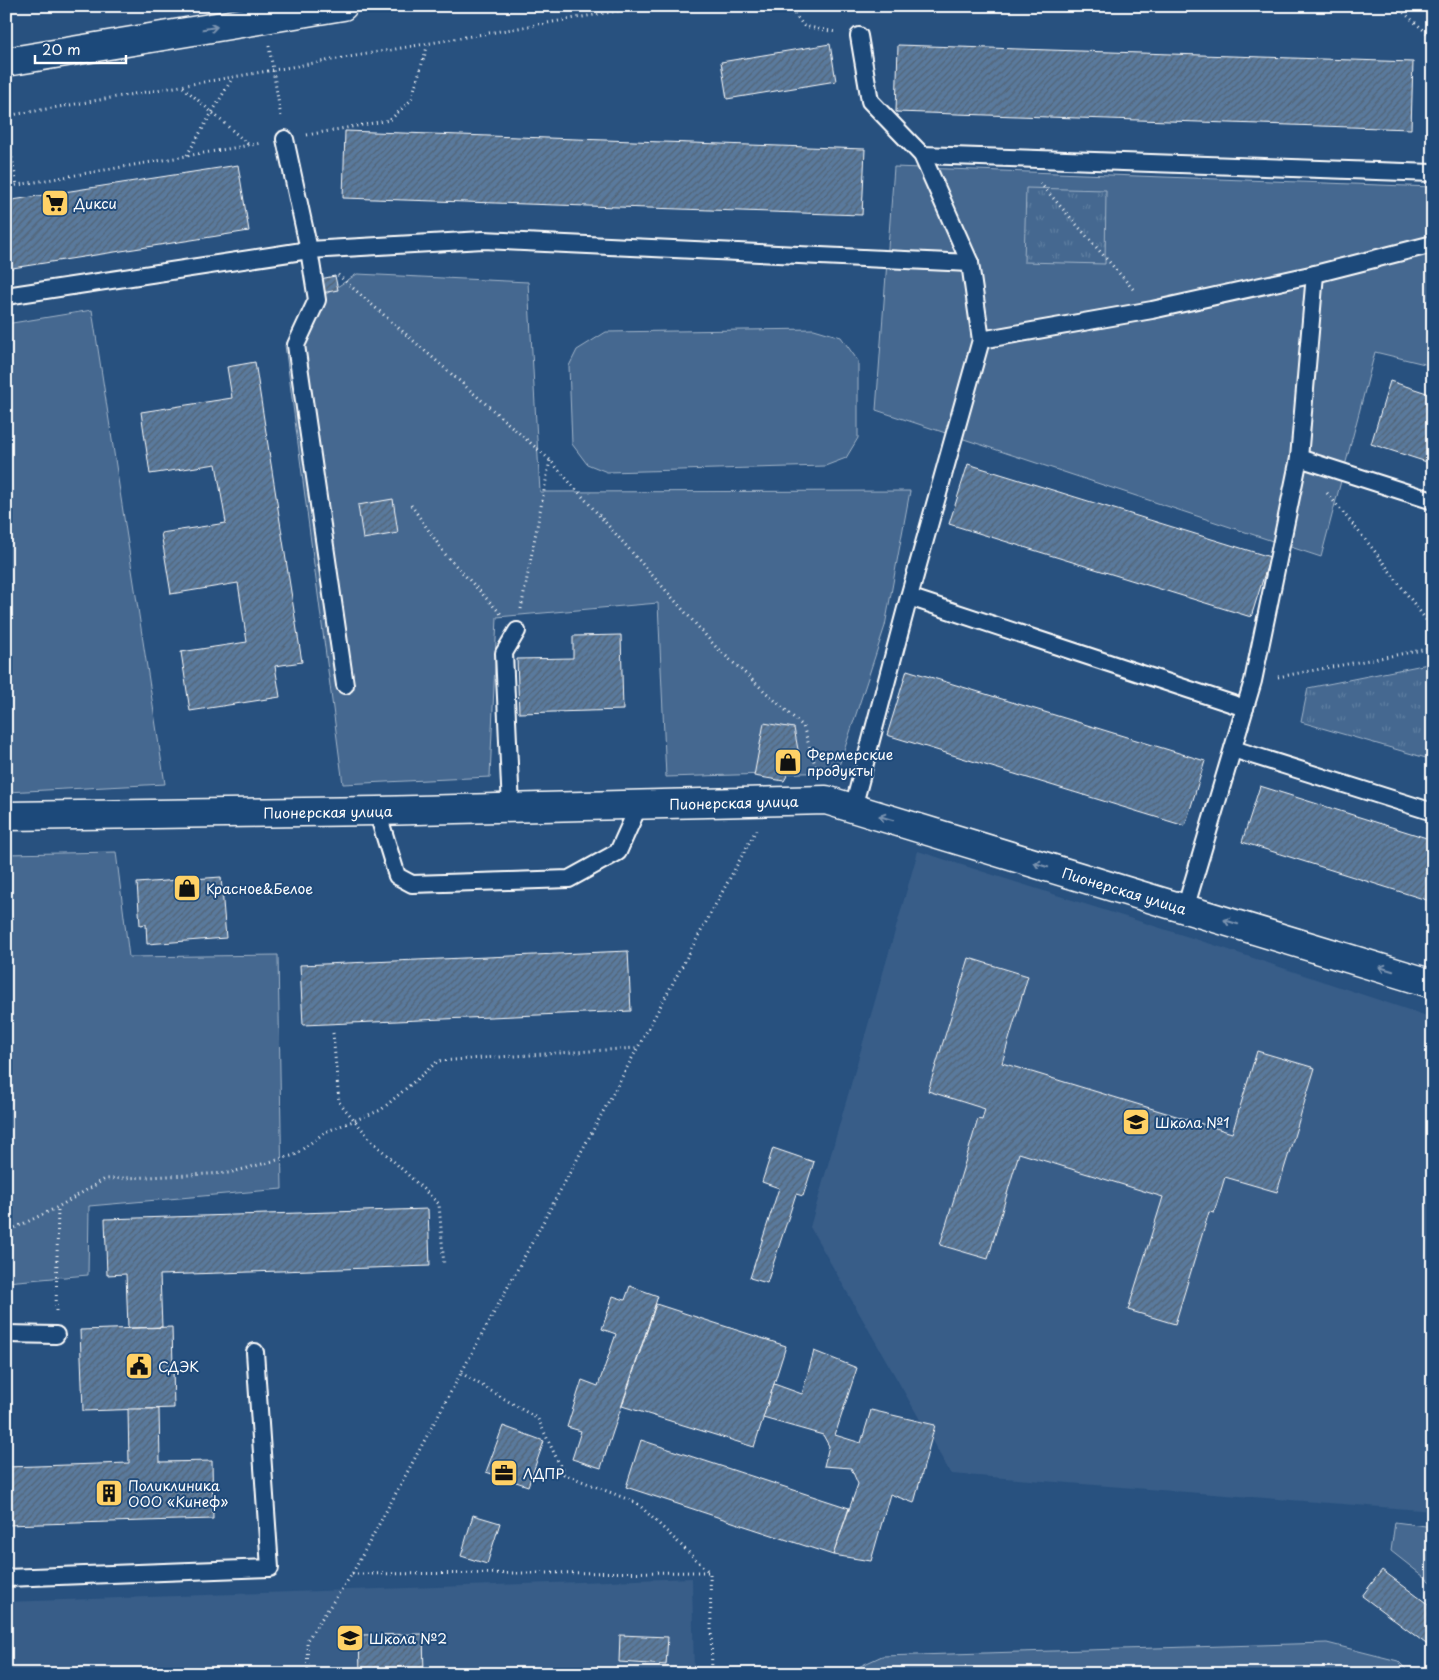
<svg xmlns="http://www.w3.org/2000/svg" width="1439" height="1680" viewBox="0 0 1439 1680" font-family="'Playpen Sans',sans-serif">
  <style>
    .built { fill: #375d88 }
    .grass { fill: #446890; stroke: #a2b4c8 }
    .park { fill: url(#park-tufts); stroke: #a2b4c8 }
    .building { fill: url(#building-hatch); stroke: #fff }
    .lines { fill: none; stroke-linecap: round; stroke-linejoin: round }
    .service-casing { stroke: #fff; stroke-width: 20 }
    .minor-casing { stroke: #fff; stroke-width: 31 }
    .secondary-casing { stroke: #fff; stroke-width: 31 }
    .path { stroke: #fff; stroke-width: 3; stroke-dasharray: 1 4; stroke-linecap: butt }
    .service { stroke: #1f4a7a; stroke-width: 16 }
    .minor { stroke: #1f4a7a; stroke-width: 28 }
    .secondary { stroke: #1f4a7a; stroke-width: 28 }
    .oneway { stroke: #7992af }
    .labels { text-anchor: middle; dominant-baseline: central; stroke-width: 4; stroke-linejoin: round; paint-order: stroke }
    .poi-label { font-size: 14px; fill: #fff; stroke: #1f4a7a; text-anchor: start }
    .street-label { font-size: 14px; fill: #fff; stroke: #1f4a7a }
  </style>
  <defs>
    <pattern id="park-tufts" width="24" height="20" patternUnits="userSpaceOnUse" patternTransform="scale(1.25)"><rect width="24" height="20" fill="#446890"/><path d="M3 7l-1-3M5 7V3M7 7l1-3M15 17l-1-3M17 17v-4M19 17l1-3" fill="none" stroke="#607fa1"/></pattern>
    <pattern id="building-hatch" width="6" height="6" patternUnits="userSpaceOnUse" patternTransform="scale(1.25)"><rect width="6" height="6" fill="#5a7a9d"/><path d="M-1 1l2-2M0 6l6-6M5 7l2-2" fill="none" stroke="#536374"/></pattern>
  </defs>
  <rect width="100%" height="100%" fill="#28517f"/>
  <filter id="ink" filterUnits="userSpaceOnUse"><feTurbulence type="fractalNoise" baseFrequency=".02" numOctaves="2"/><feDisplacementMap in="SourceGraphic" scale="10" xChannelSelector="R" yChannelSelector="G"/><feConvolveMatrix kernelMatrix="1 2 1 2 8 2 1 2 1" color-interpolation-filters="sRGB"/></filter>
  <g filter="url(#ink)">
    <g class="built">
      <path d="M918,851L1214,945L1433,1018V1511L951,1474L810,1227Z"/>
      <path d="M692,1578L694,1674H6V1602Z"/>
    </g>
    <g class="grass">
      <path d="M894,167L1433,187V366L1375,352L1321,557L876,410Z"/>
      <path d="M357,274L528,282L540,492L910,491L885,626L837,772L666,777L658,603L497,617L490,777L343,784L285,345L317,300Z"/>
      <path d="M92,310L165,784L6,792V324Z"/>
      <path d="M814,329L841,337L858,361V438L846,458L825,466L607,472L587,464L572,444L569,366L577,350L606,332Z"/>
      <path d="M116,852L129,957L278,955L282,1189L89,1206L88,1275L6,1282V854Z"/>
      <path d="M1395,1522L1433,1527V1584L1391,1551Z"/>
      <path d="M1327,1643L1398,1661L1411,1674H843L882,1656Z"/>
    </g>
    <g class="park">
      <path d="M1026,188L1106,190L1105,264L1024,262Z"/>
      <path d="M1433,663V760L1301,722L1308,688Z"/>
    </g>
    <g class="building">
      <path d="M830,44L836,81L727,99L721,62Z"/>
      <path d="M898,45L1413,62L1411,129L896,112Z"/>
      <path d="M345,131L865,149L862,215L343,198Z"/>
      <path d="M238,165L249,231L6,269V201Z"/>
      <path d="M335,276L338,290L322,293L320,279Z"/>
      <path d="M255,362L302,662L275,666L280,697L190,711L181,652L247,642L238,583L171,594L161,533L226,523L216,464L150,474L141,412L232,398L227,367Z"/>
      <path d="M1390,381L1433,395V464L1371,444Z"/>
      <path d="M968,464L1270,557L1251,617L949,524Z"/>
      <path d="M393,499L398,533L363,539L358,505Z"/>
      <path d="M621,635L623,710L519,713L517,659L573,658V636Z"/>
      <path d="M907,670L1205,761L1185,826L887,735Z"/>
      <path d="M764,723L794,728L799,755L784,781L754,776Z"/>
      <path d="M1260,786L1433,840V902L1242,842Z"/>
      <path d="M221,877L226,938L147,944L146,924L140,925L137,883Z"/>
      <path d="M628,951L631,1011L303,1025L300,965Z"/>
      <path d="M969,958L1028,976L1002,1063L1232,1133L1257,1051L1315,1068L1277,1192L1225,1177L1214,1213L1209,1212L1175,1324L1128,1310L1163,1197L1019,1153L988,1259L940,1245L978,1119L982,1120L985,1109L928,1091Z"/>
      <path d="M773,1148L814,1162L803,1196L796,1194L767,1283L750,1278L779,1188L762,1182Z"/>
      <path d="M428,1209L430,1266L160,1275L162,1327L128,1328L126,1274L107,1275L105,1219Z"/>
      <path d="M630,1286L658,1296L601,1468L572,1459L581,1431L567,1427L582,1380L598,1386L616,1334L602,1329L613,1296L625,1300Z"/>
      <path d="M656,1304L786,1346L754,1447L622,1406Z"/>
      <path d="M172,1327L174,1408L83,1411L80,1330Z"/>
      <path d="M814,1351L857,1368L835,1435L861,1443L871,1410L935,1425L914,1503L890,1494L871,1561L833,1555L858,1484L851,1468L824,1466L829,1446L823,1435L763,1418L774,1384L802,1394Z"/>
      <path d="M128,1409H159L160,1462L212,1461L213,1519L6,1525V1467L129,1463Z"/>
      <path d="M503,1426L544,1441L528,1486L486,1472Z"/>
      <path d="M641,1440L849,1508L833,1555L626,1487Z"/>
      <path d="M473,1515L500,1523L487,1564L461,1556Z"/>
      <path d="M1382,1570L1433,1608V1649L1362,1596Z"/>
      <path d="M423,1634L424,1674H360L359,1635Z"/>
      <path d="M620,1635L668,1637L666,1665L619,1662Z"/>
    </g>
    <g class="lines">
      <g class="service-casing">
        <g id="service">
          <path d="M859,36L870,101L922,155L970,263"/>
          <path d="M285,139L309,250L317,300L296,345L345,685"/>
          <path d="M922,155L1433,173"/>
          <path d="M6,296L309,250L483,240L970,263L981,340L1152,310L1315,274L1433,244"/>
          <path d="M1299,458L1433,501"/>
          <path d="M909,597L1245,708"/>
          <path d="M1233,749L1433,812"/>
          <path d="M511,808L504,653L517,631"/>
          <path d="M853,808L909,597L981,340"/>
          <path d="M377,811L397,876L412,884L569,879L618,852L639,805"/>
          <path d="M1185,909L1253,681L1299,458L1315,274"/>
          <path d="M6,1334L56,1335"/>
          <path d="M6,1578L270,1568L255,1352"/>
        </g>
      </g>
      <g class="minor-casing">
        <g id="minor">
          <path id="s1" d="M6,816L377,811L826,800L1433,984"/>
        </g>
      </g>
      <g class="secondary-casing">
        <path id="secondary" d="M6,62L343,6"/>
      </g>
      <g class="path">
        <path d="M788,6L804,26L836,32"/>
        <path d="M1396,6L1433,38"/>
        <path d="M1430,35L1431,6"/>
        <path d="M269,46L281,117"/>
        <path d="M183,87L249,145"/>
        <path d="M6,116L646,6"/>
        <path d="M6,123L17,186"/>
        <path d="M307,135L390,120L411,100L428,44"/>
        <path d="M187,155L233,77"/>
        <path d="M1040,183L1133,289"/>
        <path d="M6,187L262,143"/>
        <path d="M338,275L550,460L716,647L803,726L817,771"/>
        <path d="M1327,493L1373,549L1433,629"/>
        <path d="M411,505L445,554L501,614"/>
        <path d="M521,609L550,460"/>
        <path d="M1278,677L1433,648"/>
        <path d="M333,1033L339,1102L372,1141L439,1204L444,1266"/>
        <path d="M6,1232L58,1207L105,1179L229,1173L295,1155L325,1132L381,1110L438,1061L636,1048"/>
        <path d="M56,1311L58,1207"/>
        <path d="M461,1373L538,1419L564,1474L637,1503L709,1572"/>
        <path d="M352,1574L710,1572L712,1674"/>
        <path d="M308,1674L307,1640L352,1574L756,830"/>
      </g>
      <use href="#service" class="service"/>
      <use href="#minor" class="minor"/>
      <use href="#secondary" class="secondary"/>
    </g>
    <defs><path id="oneway-shaft" d="M-6 0H5M1.5-3L5.5 0L1.5 3" fill="none" stroke-width="1.6" stroke-linecap="round" stroke-linejoin="round" transform="scale(1.25)"/></defs>
    <g class="oneway">
      <use href="#oneway-shaft" transform="translate(210 28) rotate(-9)"/>
      <use href="#oneway-shaft" transform="translate(886 818) rotate(-163)"/>
      <use href="#oneway-shaft" transform="translate(1041 865) rotate(-163)"/>
      <use href="#oneway-shaft" transform="translate(1231 922) rotate(-163)"/>
      <use href="#oneway-shaft" transform="translate(1386 969) rotate(-163)"/>
    </g>
  </g>
  <defs>
    <g id="supermarket-square" transform="scale(1.4375)"><rect x="-9" y="-9" width="18" height="18" rx="4" fill="#ffd166" stroke="#1f4a7a"/><path d="M-6-5.5h2.5l.6 2H6L4.5 2H-2.5L-4.4-4H-6ZM-1.5 3.2a1.3 1.3 0 1 0 .1 0ZM3 3.2a1.3 1.3 0 1 0 .1 0Z" fill="#111"/></g>
    <g id="shop-square" transform="scale(1.4375)"><rect x="-9" y="-9" width="18" height="18" rx="4" fill="#ffd166" stroke="#1f4a7a"/><path d="M-5-2.5h2.3a2.7 3.5 0 0 1 5.4 0H5L5.5 6h-11ZM-1.5-2.5h3a1.5 2.3 0 0 0-3 0Z" fill="#111"/></g>
    <g id="school-square" transform="scale(1.4375)"><rect x="-9" y="-9" width="18" height="18" rx="4" fill="#ffd166" stroke="#1f4a7a"/><path d="M0-5L7-2L0 1L-7-2ZM-4 1L0 2.5L4 1V4Q0 6-4 4Z" fill="#111"/></g>
    <g id="civic-square" transform="scale(1.4375)"><rect x="-9" y="-9" width="18" height="18" rx="4" fill="#ffd166" stroke="#1f4a7a"/><path d="M-.6-6.5H3V-4.5H.6V-3L4-1V1h2V6H-6V1h2V-1L-.6-3ZM-1.2 2.5V6h2.4V2.5Z" fill="#111"/></g>
    <g id="office-square" transform="scale(1.4375)"><rect x="-9" y="-9" width="18" height="18" rx="4" fill="#ffd166" stroke="#1f4a7a"/><path d="M-6-3h4V-5.5h4V-3h4V5H-6ZM-1-4.5V-3h2v-1.5ZM-6 0V1H6V0Z" fill="#111"/></g>
    <g id="building-square" transform="scale(1.4375)"><rect x="-9" y="-9" width="18" height="18" rx="4" fill="#ffd166" stroke="#1f4a7a"/><path d="M-4-6H4V6H1V3H-1V6H-4ZM-2.5-4.3h1.7v1.8h-1.7ZM.8-4.3h1.7v1.8H.8ZM-2.5-1h1.7V.8h-1.7ZM.8-1h1.7V.8H.8Z" fill="#111"/></g>
  </defs>
  <g fill-rule="evenodd">
    <use href="#supermarket-square" x="55" y="203"/>
    <use href="#shop-square" x="788" y="762"/>
    <use href="#shop-square" x="187" y="888"/>
    <use href="#school-square" x="1136" y="1122"/>
    <use href="#civic-square" x="139" y="1366"/>
    <use href="#office-square" x="504" y="1473"/>
    <use href="#building-square" x="109" y="1493"/>
    <use href="#school-square" x="350" y="1638"/>
  </g>
  <g class="labels">
    <g class="poi-label">
      <text x="74" y="203">Дикси</text>
      <text x="807" y="754">Фермерские<tspan x="807" dy="16">продукты</tspan></text>
      <text x="206" y="888">Красное&amp;Белое</text>
      <text x="1155" y="1122">Школа №1</text>
      <text x="158" y="1366">СДЭК</text>
      <text x="523" y="1473">ЛДПР</text>
      <text x="128" y="1485">Поликлиника<tspan x="128" dy="16">ООО «Кинеф»</tspan></text>
      <text x="369" y="1638">Школа №2</text>
    </g>
    <g class="street-label">
      <text stroke="none"><textPath href="#s1" startOffset="728">Пионерская улица</textPath></text>
      <text stroke="none"><textPath href="#s1" startOffset="322">Пионерская улица</textPath></text>
      <text stroke="none"><textPath href="#s1" startOffset="1132">Пионерская улица</textPath></text>
    </g>
  </g>
  <rect width="1439" height="1680" fill="none" stroke="#1f4a7a" stroke-width="25"/>
  <rect x="12" y="12" width="1414" height="1655" fill="none" stroke="#fff" stroke-width="2" filter="url(#ink)"/>
  <path d="M35 55v8h91v-8" fill="none" stroke="#ffffff" stroke-width="2.5"/>
  <text x="42" y="55" font-size="15" fill="#ffffff" stroke="#1f4a7a" stroke-width="4" paint-order="stroke">20 m</text>
</svg>
